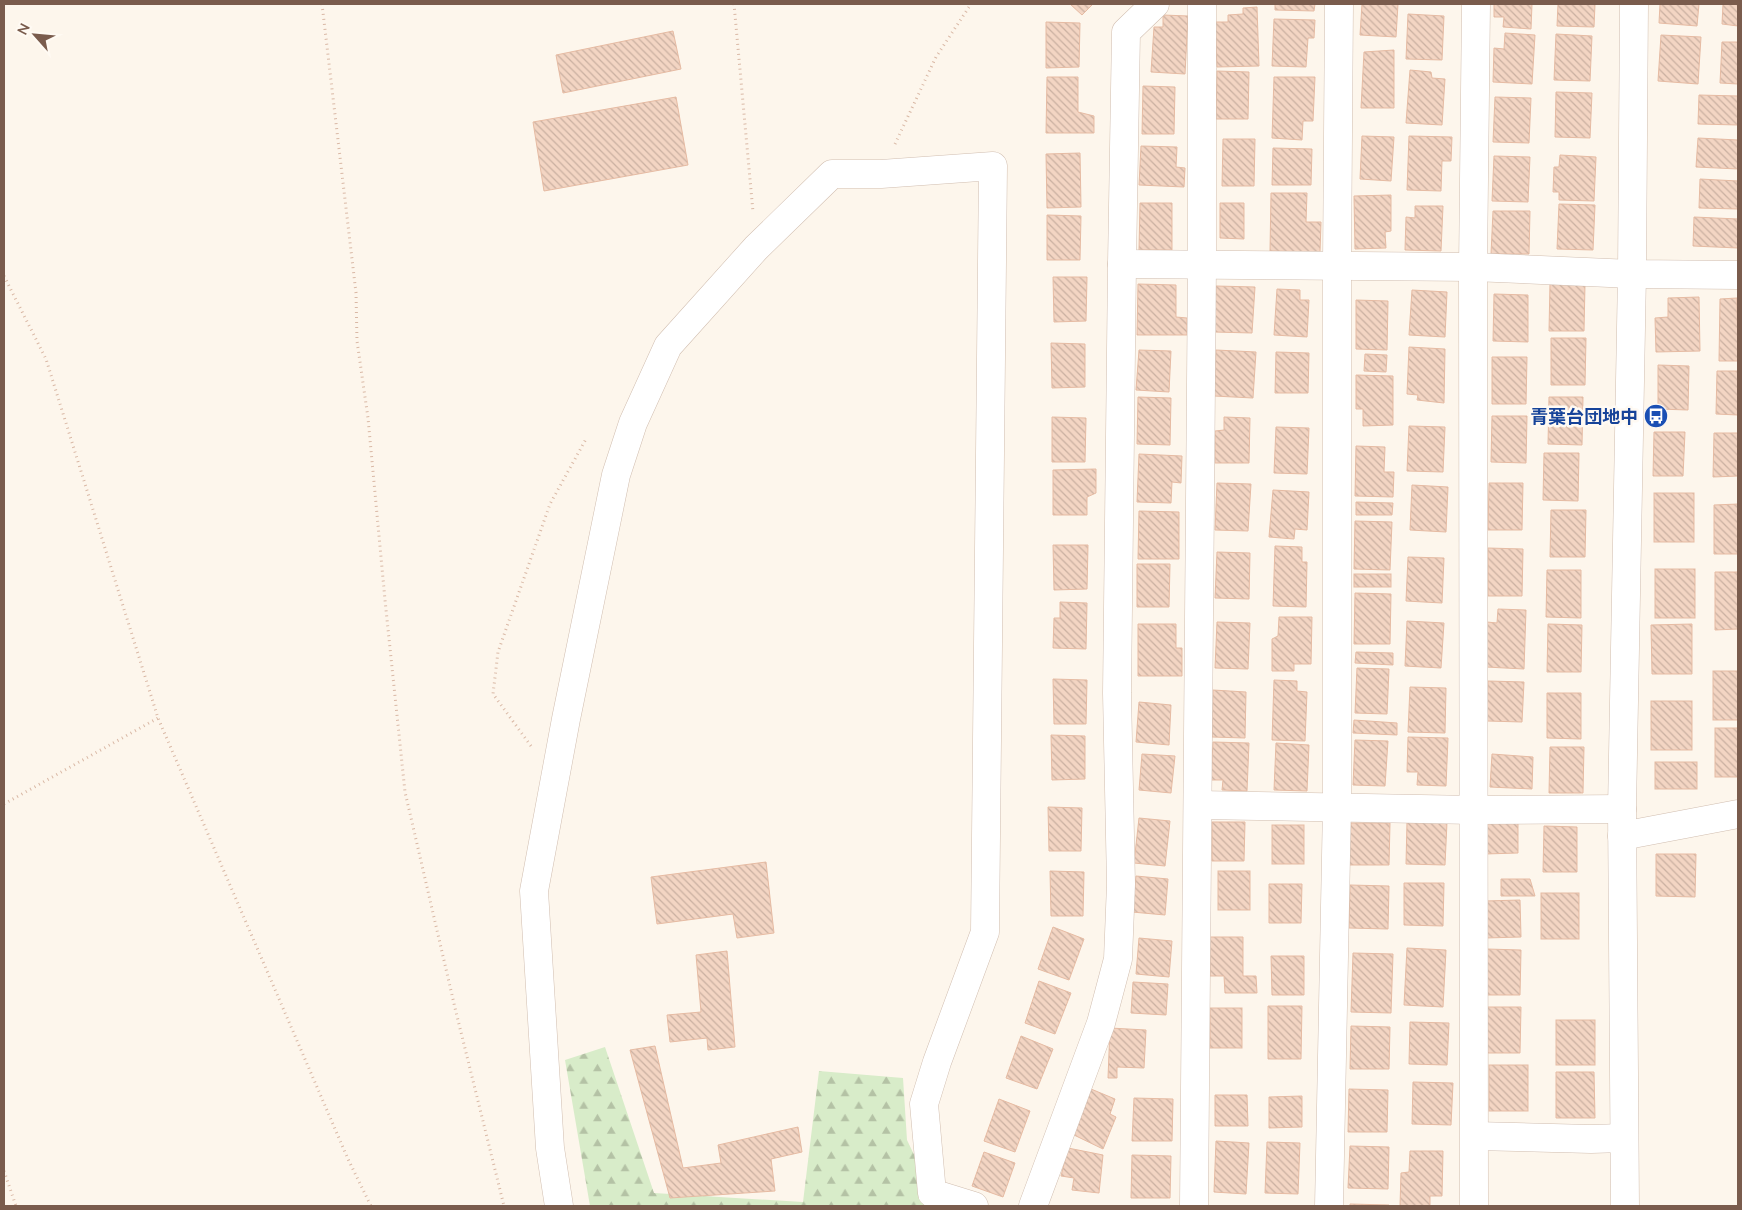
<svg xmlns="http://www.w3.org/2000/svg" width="1742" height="1210" viewBox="0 0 1742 1210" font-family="Mulish,'Noto Sans JP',sans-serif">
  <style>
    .forest { fill: url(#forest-firs) }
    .building { fill: url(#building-back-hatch); stroke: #e6bba3 }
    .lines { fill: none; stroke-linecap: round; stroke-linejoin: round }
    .minor-casing { stroke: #d1beb0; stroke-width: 29 }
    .path { stroke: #d9b8a5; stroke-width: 3; stroke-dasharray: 1 4; stroke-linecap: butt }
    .minor { stroke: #fff; stroke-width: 28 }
    .labels { text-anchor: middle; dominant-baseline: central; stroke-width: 5; stroke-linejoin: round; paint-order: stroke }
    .transit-label { font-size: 18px; font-weight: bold; fill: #164399; stroke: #fffaf3; text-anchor: end }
  </style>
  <defs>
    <pattern id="forest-firs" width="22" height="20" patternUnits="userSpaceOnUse" patternTransform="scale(1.25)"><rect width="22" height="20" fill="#d8ecc9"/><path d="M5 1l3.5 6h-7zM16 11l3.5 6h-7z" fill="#b4c2a5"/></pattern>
    <pattern id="building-back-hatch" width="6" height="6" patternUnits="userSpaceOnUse" patternTransform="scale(1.25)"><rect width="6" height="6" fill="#f3d5c3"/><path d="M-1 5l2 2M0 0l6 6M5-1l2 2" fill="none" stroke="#cab0a1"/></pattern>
  </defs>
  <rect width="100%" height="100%" fill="#fdf6ec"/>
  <path class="forest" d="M605,1047L654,1193L803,1202L819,1071L903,1078L907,1140L932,1192L955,1206H590L565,1060Z"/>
  <g class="building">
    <path d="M1070,4H1093L1082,15Z"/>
    <path d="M1275,4H1315L1314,11L1275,10Z"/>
    <path d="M1362,4H1398L1396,37L1360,35Z"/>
    <path d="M1494,4H1532L1531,29L1503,27L1504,17H1494Z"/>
    <path d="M1558,4H1595L1594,27L1557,26Z"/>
    <path d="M1660,4H1699L1697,26L1659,23Z"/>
    <path d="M1723,4H1738V26L1722,24Z"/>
    <path d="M1257,7L1259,66L1217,67L1215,22H1228V15L1243,14V8Z"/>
    <path d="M1408,14L1444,16L1442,60L1406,59Z"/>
    <path d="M1163,15L1188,16L1185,74L1151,72L1154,27H1163Z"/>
    <path d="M1274,19L1315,20L1314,38H1308L1306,67L1272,66Z"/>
    <path d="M1046,22L1080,23L1079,67L1046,68Z"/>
    <path d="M673,31L681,69L563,93L556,55Z"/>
    <path d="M1505,33L1535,35L1532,84L1493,82L1494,48L1504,49Z"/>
    <path d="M1556,34L1592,36L1590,81L1554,80Z"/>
    <path d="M1661,35L1701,37L1698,84L1658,81Z"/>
    <path d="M1722,42H1738V84L1720,83Z"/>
    <path d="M1394,50V108H1361L1364,52Z"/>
    <path d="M1410,70L1431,72L1432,78L1445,79L1442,125L1406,123Z"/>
    <path d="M1217,71L1249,72L1248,119H1216Z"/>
    <path d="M1047,77H1078V112L1094,116V133H1046Z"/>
    <path d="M1274,77H1315L1313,121H1303L1302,140L1272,138Z"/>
    <path d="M1143,86L1175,87L1174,134H1142Z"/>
    <path d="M1556,92L1592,93L1590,138L1555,137Z"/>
    <path d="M1699,95L1738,96V125L1698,124Z"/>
    <path d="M676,97L688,165L544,191L533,122Z"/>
    <path d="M1495,97L1531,98L1529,143L1493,142Z"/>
    <path d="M1362,136L1394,137L1391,181L1360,179Z"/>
    <path d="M1409,136L1452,137L1451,161H1442L1441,191L1407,190Z"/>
    <path d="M1698,138L1738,140V169L1696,167Z"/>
    <path d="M1223,139H1255L1254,186H1222Z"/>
    <path d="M1141,146L1177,147L1176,167L1185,168L1184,187L1139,185Z"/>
    <path d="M1273,148L1312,149L1311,185H1272Z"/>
    <path d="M1080,153L1081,207L1047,208L1046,154Z"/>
    <path d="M1560,155L1596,157L1594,201L1559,200V192H1553L1554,167H1559Z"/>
    <path d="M1494,156L1530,157L1528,202L1492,201Z"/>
    <path d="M1700,179L1738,181V209L1699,208Z"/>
    <path d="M1271,193H1307L1306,222H1321L1320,252L1270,251Z"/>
    <path d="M1391,195V231L1385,232L1386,248L1355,249L1354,196Z"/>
    <path d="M1140,203H1172V250H1139Z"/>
    <path d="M1220,203H1244V239L1220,238Z"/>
    <path d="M1559,204L1595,205L1593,250L1557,249Z"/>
    <path d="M1415,206H1443L1441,251L1405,250L1406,217L1415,218Z"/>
    <path d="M1493,211H1530L1529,254H1491Z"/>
    <path d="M1047,215L1081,216L1080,260H1047Z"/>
    <path d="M1694,217L1738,219V248L1693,246Z"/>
    <path d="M1053,277H1087L1086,321L1054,322Z"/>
    <path d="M1550,283L1585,284L1584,331H1549Z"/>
    <path d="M1138,284L1176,285V317L1187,318V335H1137Z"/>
    <path d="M1216,286L1255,287L1252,333L1214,332Z"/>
    <path d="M1277,289L1300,290V300H1309L1307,337L1274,335Z"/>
    <path d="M1412,290L1447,292L1445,337L1409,335Z"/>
    <path d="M1494,294L1528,295V342L1493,341Z"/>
    <path d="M1699,297L1700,351L1656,352L1655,318L1668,317V298Z"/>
    <path d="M1737,298L1738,361H1719L1720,299Z"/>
    <path d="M1356,300L1388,301L1387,350L1356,349Z"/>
    <path d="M1551,338H1586L1585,385H1551Z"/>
    <path d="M1051,343L1085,344V387L1052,388Z"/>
    <path d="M1409,347L1445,349L1444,403L1417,400L1418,395L1407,394Z"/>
    <path d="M1139,350L1171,351L1169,392L1136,390Z"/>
    <path d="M1216,350L1256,352L1253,398L1214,396Z"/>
    <path d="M1276,352L1309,353L1308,393H1275Z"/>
    <path d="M1365,354L1387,355L1386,372L1364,371Z"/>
    <path d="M1492,357H1527L1526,404H1492Z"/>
    <path d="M1658,365L1689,366L1688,410L1658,409Z"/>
    <path d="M1717,371H1738V415L1716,414Z"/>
    <path d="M1356,375L1393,376V425L1363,426V409H1356Z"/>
    <path d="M1138,397L1171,398L1170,445L1137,444Z"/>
    <path d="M1549,397H1583L1582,445L1548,444Z"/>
    <path d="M1492,416H1527L1526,463L1491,462Z"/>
    <path d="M1052,417L1086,418L1085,462H1052Z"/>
    <path d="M1224,417L1250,418L1249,463H1215V431L1224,430Z"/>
    <path d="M1409,426L1445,427L1443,472L1407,471Z"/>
    <path d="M1276,427L1309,428L1307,474L1274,473Z"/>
    <path d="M1654,432H1685L1683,476H1653Z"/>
    <path d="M1714,433H1738V476L1713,477Z"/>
    <path d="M1356,446L1385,447L1384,472H1394L1393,497L1355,496Z"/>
    <path d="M1544,453H1579L1578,501L1543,500Z"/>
    <path d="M1139,454L1182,456L1181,483L1172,482L1171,503L1137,502Z"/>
    <path d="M1096,469V493L1087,497V515H1053V470Z"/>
    <path d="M1217,483L1251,484L1248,531L1215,530Z"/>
    <path d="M1489,483H1523L1522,530H1488Z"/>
    <path d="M1412,485L1448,487L1446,532L1410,530Z"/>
    <path d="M1273,490L1309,492L1307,530L1295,529L1294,539L1269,537Z"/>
    <rect x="1654" y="493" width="40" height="49"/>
    <path d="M1356,502L1393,503L1392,515H1356Z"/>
    <path d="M1738,504V554H1714V505Z"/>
    <path d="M1551,510H1586L1585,557H1550Z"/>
    <path d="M1139,511L1179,512V559H1138Z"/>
    <path d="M1355,521L1392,522L1390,570L1354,569Z"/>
    <path d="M1053,545H1088L1087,589L1054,590Z"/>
    <path d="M1275,546L1302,547V562H1307L1306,607L1273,606Z"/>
    <path d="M1488,548L1523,549L1522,596H1488Z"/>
    <path d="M1217,552L1250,553L1249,599L1215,598Z"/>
    <path d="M1408,557L1444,558L1442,603L1406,601Z"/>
    <path d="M1137,564H1170L1169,607H1137Z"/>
    <rect x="1655" y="569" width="40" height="49"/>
    <path d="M1547,570H1581V618L1546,617Z"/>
    <path d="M1715,572H1738V629L1715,630Z"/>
    <rect x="1354" y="574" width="37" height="13"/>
    <path d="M1355,593L1391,594L1390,644H1354Z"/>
    <path d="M1060,602L1087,603L1086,649L1053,648L1054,618H1060Z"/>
    <path d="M1498,609L1526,610L1524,669L1486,667L1487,622L1497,623Z"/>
    <path d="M1279,617H1312L1311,664H1294V671H1272V639L1278,636Z"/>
    <path d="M1407,621L1444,623L1441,668L1405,666Z"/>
    <path d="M1217,622L1250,623L1248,669L1215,668Z"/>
    <path d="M1138,624H1176V648H1182V676H1138Z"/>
    <path d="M1548,624L1582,625L1581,672H1547Z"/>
    <path d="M1692,624V674H1652L1651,625Z"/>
    <path d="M1356,652L1393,653V665L1355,663Z"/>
    <path d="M1357,668L1389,669L1387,714L1355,713Z"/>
    <rect x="1713" y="671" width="25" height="49"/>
    <path d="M1053,679L1087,680L1086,724H1054Z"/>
    <path d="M1274,680L1297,681V691L1307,692L1305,741L1272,740Z"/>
    <path d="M1488,681L1524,682L1522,722L1487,721Z"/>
    <path d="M1410,687L1446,688L1445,733L1408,732Z"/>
    <path d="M1213,690L1246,692L1245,738L1212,737Z"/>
    <path d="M1547,693H1581V739L1547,738Z"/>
    <rect x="1651" y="701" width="41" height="49"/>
    <path d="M1139,702L1171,705L1169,745L1136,742Z"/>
    <path d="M1354,720L1397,723V735L1353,733Z"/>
    <rect x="1715" y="728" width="23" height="49"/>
    <path d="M1051,735L1085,736V779L1052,780Z"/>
    <path d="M1408,737L1448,738L1446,786L1417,785L1418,772H1407Z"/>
    <path d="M1355,740L1388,741L1385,786L1353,785Z"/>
    <path d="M1213,742L1249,743L1247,791L1222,790L1223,780H1211Z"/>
    <path d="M1276,743L1309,745L1307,791L1274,790Z"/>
    <path d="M1550,747H1584L1583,793H1549Z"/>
    <path d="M1142,754L1175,756L1171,793L1139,790Z"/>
    <path d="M1492,754L1533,757L1532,789L1490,787Z"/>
    <rect x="1655" y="762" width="42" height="27"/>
    <path d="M1048,807L1082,808L1081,851H1049Z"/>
    <path d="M1139,818L1170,821L1165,866L1134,863Z"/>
    <path d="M1518,820V853L1485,854L1484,821Z"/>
    <path d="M1212,822H1245L1244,861H1212Z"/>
    <path d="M1407,822H1447L1445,865L1406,864Z"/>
    <path d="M1351,823H1390L1389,865H1349Z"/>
    <rect x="1272" y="825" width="32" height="39"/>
    <path d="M1544,826L1577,827V872H1543Z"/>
    <path d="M1656,854H1696L1695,897L1656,896Z"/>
    <path d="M766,862L774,933L737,938L733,914L657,924L651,877Z"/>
    <path d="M1050,871L1084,872L1083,916H1051Z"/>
    <rect x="1218" y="871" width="32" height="39"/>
    <path d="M1136,876L1168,879L1165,915L1132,912Z"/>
    <path d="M1501,879H1530L1535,896H1501Z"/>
    <path d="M1404,883H1444L1443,926L1404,925Z"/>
    <path d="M1269,884H1302L1301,923H1269Z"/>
    <path d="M1350,885L1389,886L1388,929L1349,928Z"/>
    <rect x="1541" y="893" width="38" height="46"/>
    <path d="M1520,900L1521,937L1485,938V901Z"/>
    <path d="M1053,927L1084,939L1069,980L1038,969Z"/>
    <path d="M1210,937H1243V976H1256L1257,993H1225L1224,976H1210Z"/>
    <path d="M1139,938L1172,941L1169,977L1136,974Z"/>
    <path d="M1407,948L1446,950L1443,1007L1404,1005Z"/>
    <path d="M1487,949L1521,950L1520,995H1486Z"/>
    <path d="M727,951L735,1047L708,1050L707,1038L670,1042L667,1015L701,1012L696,955Z"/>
    <path d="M1353,953L1393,954L1391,1013L1351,1012Z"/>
    <path d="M1271,956H1304V995H1272Z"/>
    <path d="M1039,981L1071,993L1055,1034L1025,1023Z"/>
    <path d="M1133,982L1168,984L1166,1015L1131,1013Z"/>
    <path d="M1268,1006H1302L1301,1059H1268Z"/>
    <path d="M1487,1007H1521L1520,1053H1487Z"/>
    <rect x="1210" y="1008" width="32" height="40"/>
    <rect x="1556" y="1020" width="39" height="45"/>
    <path d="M1410,1022L1449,1023L1447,1065L1409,1064Z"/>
    <path d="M1351,1026L1390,1027L1389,1069H1350Z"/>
    <path d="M1110,1028L1146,1030L1144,1068L1117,1067V1078H1108Z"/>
    <path d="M1021,1036L1053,1049L1037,1089L1006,1078Z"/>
    <path d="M655,1046L683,1168L721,1163L718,1145L798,1127L802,1152L771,1159L775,1191L670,1198L630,1050Z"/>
    <rect x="1489" y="1065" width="39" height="46"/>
    <path d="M1556,1072H1594L1595,1118H1556Z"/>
    <path d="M1413,1082L1453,1083L1451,1125L1412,1124Z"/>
    <path d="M1091,1089L1115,1099L1110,1114L1116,1117L1103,1149L1074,1135Z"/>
    <path d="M1349,1089L1388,1090L1387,1132H1348Z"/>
    <path d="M1215,1095H1247L1248,1126H1215Z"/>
    <path d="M1302,1096V1127L1269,1128V1097Z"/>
    <path d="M1134,1098L1173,1099L1172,1141H1132Z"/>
    <path d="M999,1099L1030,1111L1015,1152L984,1141Z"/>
    <path d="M1216,1141L1249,1143L1246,1194L1214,1192Z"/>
    <path d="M1267,1142L1300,1143L1298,1194L1265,1193Z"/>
    <path d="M1350,1146L1389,1147L1388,1189L1348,1188Z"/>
    <path d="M1068,1148L1103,1155L1099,1193L1072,1190L1074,1178L1061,1176Z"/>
    <path d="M1410,1151H1443L1442,1196H1430V1206H1400L1401,1173L1409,1172Z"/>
    <path d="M984,1152L1015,1163L1003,1197L972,1186Z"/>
    <path d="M1132,1155L1171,1156L1170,1198H1131Z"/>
    <path d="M1350,1204L1389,1205V1206H1350Z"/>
  </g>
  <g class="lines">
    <g class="minor-casing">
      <g id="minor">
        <path d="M1122,264L1473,267L1632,274L1738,275"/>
        <path d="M1198,805L1475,810L1622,809"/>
        <path d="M1622,836L1738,814"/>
        <path d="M1475,1136L1591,1139L1623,1138"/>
        <path d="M559,1206L550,1148L534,891L566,719L616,475L633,423L668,346L756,248L832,174H881L993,166L985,932L937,1062L924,1104L932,1193L974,1206"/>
        <path d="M1033,1206L1101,1023L1118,959L1121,884L1117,693L1122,264L1126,32L1155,4"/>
        <path d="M1194,1206L1202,265V4"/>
        <path d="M1329,1206L1337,806V266L1339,4"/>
        <path d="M1474,1206L1473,267L1476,4"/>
        <path d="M1625,1206L1622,809L1632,274L1634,4"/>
      </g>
    </g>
    <g class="path">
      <path d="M322,4L356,293L357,341L368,418L385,600L405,792L455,1008L504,1206"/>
      <path d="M734,4L753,212"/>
      <path d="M895,144L936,57L971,4"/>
      <path d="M4,276L46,359L158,718L348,1159L371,1206"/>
      <path d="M531,746L493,694L498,652L550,504L586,439"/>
      <path d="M4,804L158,718"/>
      <path d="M4,1171L16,1206"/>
    </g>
    <use href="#minor" class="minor"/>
  </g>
  <defs>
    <g id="bus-disc" transform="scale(1.25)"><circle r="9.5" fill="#1a4fb4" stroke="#fffaf3"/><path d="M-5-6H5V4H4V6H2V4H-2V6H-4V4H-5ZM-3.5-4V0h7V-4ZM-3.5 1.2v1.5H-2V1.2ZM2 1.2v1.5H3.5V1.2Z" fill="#fff"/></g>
  </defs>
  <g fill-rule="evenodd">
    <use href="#bus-disc" x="1656" y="416"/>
  </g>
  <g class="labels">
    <g class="transit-label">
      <text x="1638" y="416">青葉台団地中</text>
    </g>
  </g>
  <rect width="1742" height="1210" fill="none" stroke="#7a5c4d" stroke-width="10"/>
  <g transform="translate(35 35) rotate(297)" stroke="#fffaf3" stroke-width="4" paint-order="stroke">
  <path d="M0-4L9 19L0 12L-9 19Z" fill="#7a5c4d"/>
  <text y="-8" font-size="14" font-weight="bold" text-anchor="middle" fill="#7a5c4d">N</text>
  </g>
</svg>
